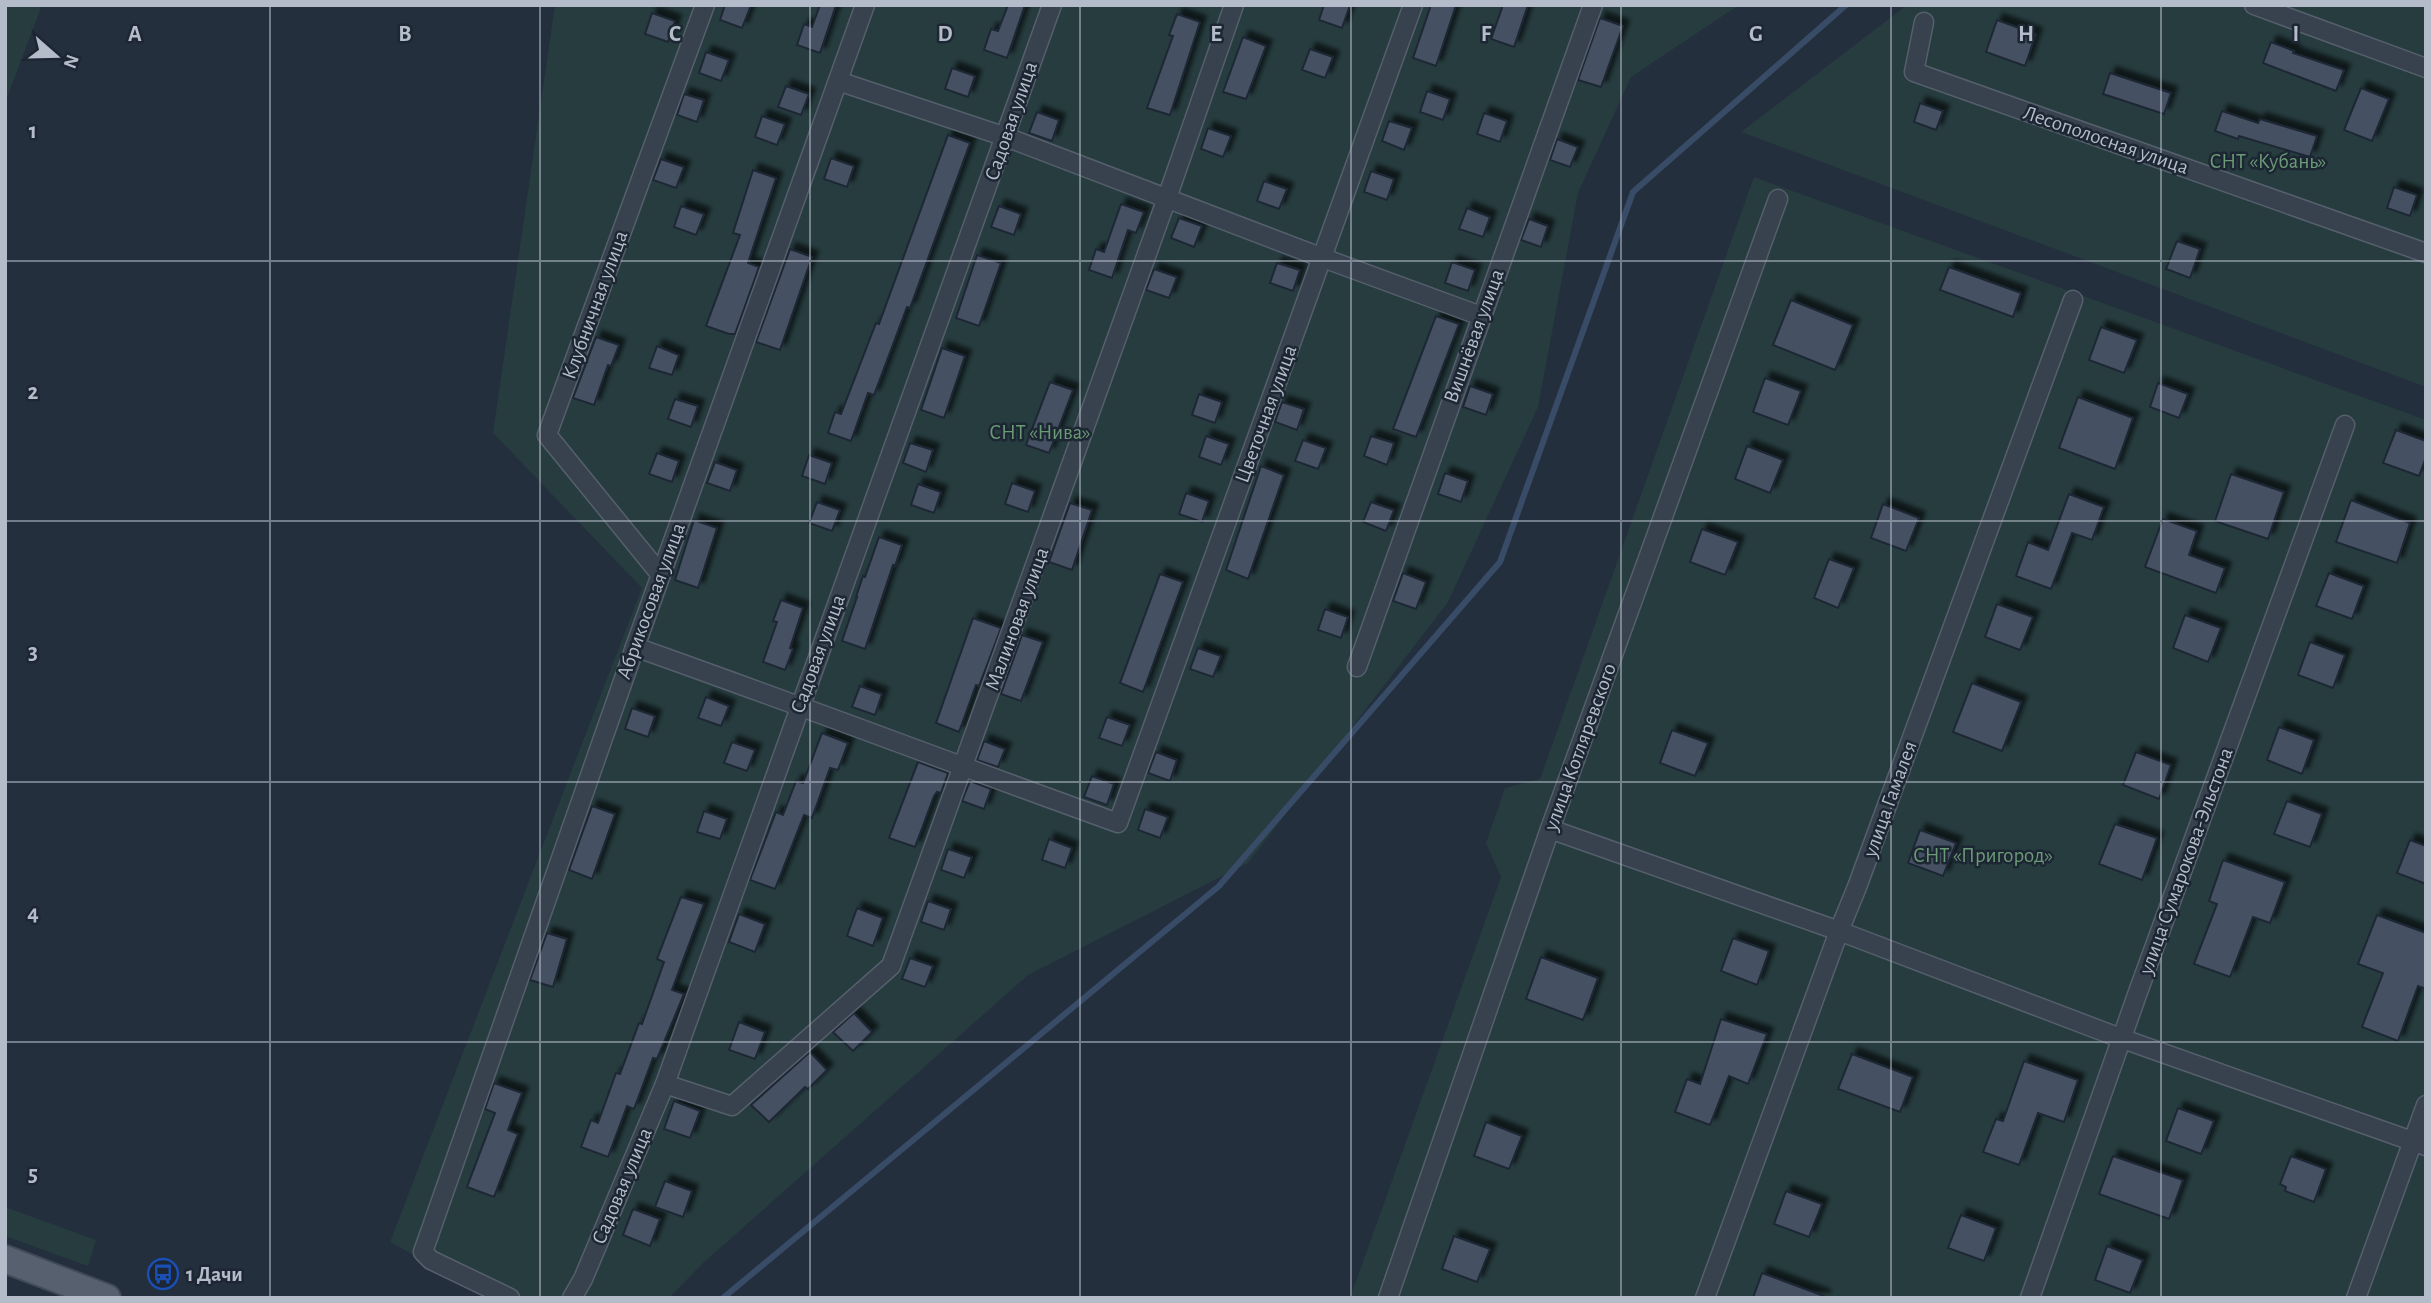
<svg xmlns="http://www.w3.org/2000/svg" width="2431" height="1303" viewBox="0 0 2431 1303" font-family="'Alegreya Sans',sans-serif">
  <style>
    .green { fill: #263c3f }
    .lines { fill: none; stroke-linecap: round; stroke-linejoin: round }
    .stream { stroke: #394c67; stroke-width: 6 }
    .building { fill: #455162; stroke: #1f2835; stroke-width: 2; filter: url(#shadow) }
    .minor-casing { stroke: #565f6c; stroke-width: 21 }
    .primary-casing { stroke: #414a57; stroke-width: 30 }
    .minor { stroke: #38414e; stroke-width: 18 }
    .primary { stroke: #56606e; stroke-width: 26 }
    .grid { fill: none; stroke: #b4bcc9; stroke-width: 2; stroke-opacity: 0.55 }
    .labels { text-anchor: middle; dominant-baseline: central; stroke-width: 5; stroke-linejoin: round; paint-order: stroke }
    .street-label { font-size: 21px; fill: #b4bcc9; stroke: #1d2633 }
    .park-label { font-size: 21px; fill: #6b9a76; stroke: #1d2633 }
    .poi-label { font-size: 21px; font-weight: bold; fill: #b4bcc9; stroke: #1d2633; text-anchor: start }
    .grid-label { font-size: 23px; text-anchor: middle; font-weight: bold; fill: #b4bcc9; stroke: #1d2633; stroke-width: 5; stroke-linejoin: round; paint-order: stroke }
  </style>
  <defs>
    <filter id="shadow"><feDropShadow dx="6" dy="-6" stdDeviation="2" flood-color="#0009"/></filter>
  </defs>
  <rect width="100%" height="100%" fill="#242f3e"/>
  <g class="green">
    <path d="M5,5H42L5,103Z"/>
    <path d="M555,5H1739L1631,77L1578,193L1538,407L1448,602L1248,863L1028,975L702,1264L669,1298H493L390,1242L642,588L493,433Z"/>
    <path d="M1907,5H2426V387L1741,132Z"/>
    <path d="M1754,177L2426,420V1298H1350L1501,877L1486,843L1505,788L1540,779Z"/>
    <path d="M5,1207L96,1240L88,1266L5,1236Z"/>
  </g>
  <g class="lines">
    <path class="stream" d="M723,1298L1219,886L1500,562L1633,192L1846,5"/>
  </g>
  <g class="building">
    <path d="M725,5H751L742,28L720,20Z"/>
    <path d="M820,5H836L820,53L797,45L804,24L812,27Z"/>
    <path d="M1008,5H1025L1007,58L984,50L991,29L998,31Z"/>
    <path d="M1324,5H1350L1342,28L1319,20Z"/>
    <path d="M1431,5H1456L1436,66L1413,58Z"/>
    <path d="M1503,5H1528L1514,47L1491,39Z"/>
    <path d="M652,13L675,21L668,42L645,34Z"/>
    <path d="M1177,14L1200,22L1170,115L1147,108L1173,36L1169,35Z"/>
    <path d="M1600,18L1623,26L1601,87L1578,80Z"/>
    <path d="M1997,20L2036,34L2025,66L1986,52Z"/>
    <path d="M1243,37L1266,46L1246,99L1223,92Z"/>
    <path d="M2271,42L2294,51L2293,53L2344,70L2336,91L2263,63Z"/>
    <path d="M1310,49L1333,57L1325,78L1302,70Z"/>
    <path d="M706,52L729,60L721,81L699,73Z"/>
    <path d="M952,68L975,76L968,97L945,89Z"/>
    <path d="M2110,73L2171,93L2164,114L2103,94Z"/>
    <path d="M786,86L809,94L801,115L778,107Z"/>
    <path d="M2361,88L2389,99L2372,141L2344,130Z"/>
    <path d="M1427,91L1450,99L1443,120L1420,112Z"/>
    <path d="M684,94L704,100L697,122L677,115Z"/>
    <path d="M1920,103L1943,111L1936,130L1914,122Z"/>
    <path d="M2222,111L2258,123L2260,119L2317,136L2310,157L2239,136L2238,139L2215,131Z"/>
    <path d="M1037,112L1059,120L1052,141L1029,133Z"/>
    <path d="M1484,113L1507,121L1500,142L1477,134Z"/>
    <path d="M762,116L785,124L777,145L755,137Z"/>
    <path d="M1389,121L1412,128L1404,150L1382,141Z"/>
    <path d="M1208,128L1231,136L1223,157L1201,149Z"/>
    <path d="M948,135L970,143L910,308L907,307L874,395L868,393L851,441L828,433L835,412L841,414L876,323L879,324Z"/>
    <path d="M1557,139L1578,147L1570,167L1550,160Z"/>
    <path d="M831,158L854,166L847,187L824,179Z"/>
    <path d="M661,159L684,167L676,188L653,180Z"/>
    <path d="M753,170L776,178L748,263L759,267L735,334H729L706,326L740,235L733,233Z"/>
    <path d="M1371,171L1394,179L1387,200L1364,192Z"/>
    <path d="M1264,181L1287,189L1279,209L1257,201Z"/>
    <path d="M2394,187L2417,195L2410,216L2387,208Z"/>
    <path d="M1121,204L1144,212L1136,233L1128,230L1112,278L1089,270L1096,249L1104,252Z"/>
    <path d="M681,206L704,214L696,235L674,227Z"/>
    <path d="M999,206L1021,214L1014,235L991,227Z"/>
    <path d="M1467,208L1490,217L1483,237L1459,229Z"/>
    <path d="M1179,218L1202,226L1194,247L1171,238Z"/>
    <path d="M1529,219L1548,226L1541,247L1521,240Z"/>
    <path d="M2177,241L2200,249L2190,278L2166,269Z"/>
    <path d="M790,249L812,257L780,350L756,342Z"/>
    <path d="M977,255L1001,263L979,326L956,318Z"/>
    <path d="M1452,262L1475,270L1468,291L1445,283Z"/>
    <path d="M1277,263L1300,270L1293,291L1270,283Z"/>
    <path d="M1949,267L2021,293L2013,317L1940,290Z"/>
    <path d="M1154,269L1177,277L1169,298L1146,290Z"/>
    <path d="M1791,300L1853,325L1835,370L1773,345Z"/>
    <path d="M1436,316L1459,324L1416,437L1393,429Z"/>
    <path d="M2101,327L2137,340L2124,373L2089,360Z"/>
    <path d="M596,337L619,345L611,366L608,365L594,405L573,398Z"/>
    <path d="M657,346L679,355L672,375L649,368Z"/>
    <path d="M942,348L965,356L944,418L921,410Z"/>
    <path d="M1765,378L1801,391L1788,425L1753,412Z"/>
    <path d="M1050,382L1073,390L1049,453L1026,445Z"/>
    <path d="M2158,383L2188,394L2179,418L2150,407Z"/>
    <path d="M1470,386L1493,394L1486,415L1463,407Z"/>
    <path d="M1199,394L1222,402L1215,423L1192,415Z"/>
    <path d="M2078,397L2133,418L2115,469L2059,448Z"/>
    <path d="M675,399L698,406L691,427L668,419Z"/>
    <path d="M1282,402L1304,409L1297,430L1275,422Z"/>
    <path d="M2396,430L2426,441V457L2419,476L2383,463Z"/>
    <path d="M1206,436L1229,444L1221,465L1199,457Z"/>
    <path d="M1371,436L1394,443L1387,465L1364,456Z"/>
    <path d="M1303,440L1326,448L1318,469L1295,461Z"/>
    <path d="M910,443L933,450L926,472L903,463Z"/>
    <path d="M1747,446L1783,460L1770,493L1735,479Z"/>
    <path d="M657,453L679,461L672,482L649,474Z"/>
    <path d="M809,455L832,463L825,484L802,476Z"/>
    <path d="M715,462L737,470L730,491L707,483Z"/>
    <path d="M1261,466L1284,475L1248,579L1226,570Z"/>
    <path d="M1445,473L1468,481L1461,502L1438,494Z"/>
    <path d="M2231,474L2284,492L2268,539L2215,521Z"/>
    <path d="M1012,483L1035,491L1028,512L1005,504Z"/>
    <path d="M918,484L941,492L934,513L911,505Z"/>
    <path d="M1186,493L1209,501L1202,522L1179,514Z"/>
    <path d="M2069,494L2104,507L2092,540L2072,533L2051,589L2016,576L2028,542L2048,550Z"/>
    <path d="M2351,500L2410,523L2397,563L2336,542Z"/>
    <path d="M817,502L840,510L832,531L809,523Z"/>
    <path d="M1371,502L1394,510L1386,531L1363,522Z"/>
    <path d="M1070,503L1092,510L1072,570L1049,562Z"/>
    <path d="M1883,504L1919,518L1906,551L1871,538Z"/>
    <path d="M2163,519L2197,531L2189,555L2225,568L2216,593L2145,567Z"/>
    <path d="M694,520L717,528L698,588L675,580Z"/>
    <path d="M1702,529L1738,542L1725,575L1690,562Z"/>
    <path d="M879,537L902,545L895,566L893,565L865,649L842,641L857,597H856L863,576L865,577Z"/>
    <path d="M1829,559L1854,568L1838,608L1814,598Z"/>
    <path d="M1403,573L1426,582L1416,609L1393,601Z"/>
    <path d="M2329,573L2364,586L2352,619L2316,606Z"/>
    <path d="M1160,574L1183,582L1143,692L1120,683Z"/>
    <path d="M781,600L803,608L790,648L793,649L785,670L763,662L777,622L773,621Z"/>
    <path d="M1997,604L2033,617L2020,650L1985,637Z"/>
    <path d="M1325,609L1348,617L1341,638L1318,630Z"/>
    <path d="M2185,615L2221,628L2208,662L2173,648Z"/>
    <path d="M973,618L1001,628L979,686L976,685L959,732L936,723Z"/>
    <path d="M1022,635L1043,642L1021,701L1001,694Z"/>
    <path d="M2310,642L2345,655L2333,688L2298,675Z"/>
    <path d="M1198,648L1221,656L1213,677L1190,669Z"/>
    <path d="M1972,683L2021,702L2002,751L1953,732Z"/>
    <path d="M860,686L882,694L875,715L852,707Z"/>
    <path d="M706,697L729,706L721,726L698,718Z"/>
    <path d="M632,708L655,716L648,737L625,729Z"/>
    <path d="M1107,717L1130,725L1122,746L1099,738Z"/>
    <path d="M2279,727L2314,740L2302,774L2267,760Z"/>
    <path d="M1672,730L1708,743L1695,776L1660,763Z"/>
    <path d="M822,733L848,743L838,770L830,768L812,818L804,815L775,889L750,880L776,812L783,815L796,781L803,783Z"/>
    <path d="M984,741L1005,749L998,767L977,760Z"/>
    <path d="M732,742L755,750L747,771L724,763Z"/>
    <path d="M1156,752L1177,760L1170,781L1148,773Z"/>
    <path d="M2136,752L2171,765L2159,799L2123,785Z"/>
    <path d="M918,762L948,773L941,793L937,792L934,796L915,847L889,838Z"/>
    <path d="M1092,776L1114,784L1107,805L1084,797Z"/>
    <path d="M970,781L991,789L984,809L962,801Z"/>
    <path d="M2287,801L2322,814L2310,847L2274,834Z"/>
    <path d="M592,806L615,814L592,879L569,870Z"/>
    <path d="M1145,809L1168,817L1160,838L1138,830Z"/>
    <path d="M704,811L727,819L720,839L697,832Z"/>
    <path d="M2115,824L2157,838L2142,880L2099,864Z"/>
    <path d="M1920,830L1956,843L1943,876L1908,863Z"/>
    <path d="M1049,839L1072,848L1065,868L1042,860Z"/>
    <path d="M2410,840L2426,846V884L2397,873Z"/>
    <path d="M948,849L972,857L964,878L941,870Z"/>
    <path d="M2223,860L2285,882L2270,923L2253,917L2230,977L2194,964L2217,904L2209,901Z"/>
    <path d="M681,897L704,904L672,990L684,994L657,1059L653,1058L634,1109L627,1106L608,1157L581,1147L591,1120L598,1123L616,1073L620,1074L639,1023L642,1024L664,962L657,959Z"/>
    <path d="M928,901L951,909L944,930L921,922Z"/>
    <path d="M857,908L883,918L873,946L847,936Z"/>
    <path d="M739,914L765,924L755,952L729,942Z"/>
    <path d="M2377,915L2426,933V989L2418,986L2398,1041L2362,1027L2383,973L2358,964Z"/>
    <path d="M547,933L567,939L553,987L530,980Z"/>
    <path d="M1733,938L1769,951L1757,985L1721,971Z"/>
    <path d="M1541,957L1598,978L1583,1020L1526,999Z"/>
    <path d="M910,958L933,966L925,987L902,979Z"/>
    <path d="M854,1013L872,1032L853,1051L833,1032Z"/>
    <path d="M1721,1019L1767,1034L1748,1084L1729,1076L1710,1125L1675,1112L1687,1079L1700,1084Z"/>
    <path d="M739,1022L765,1032L755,1059L729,1050Z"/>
    <path d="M810,1052L827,1070L808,1089L805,1087L769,1122L751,1105Z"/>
    <path d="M1852,1054L1913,1077L1900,1112L1838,1089Z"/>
    <path d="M2024,1061L2078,1080L2064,1122L2038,1113L2019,1165L1983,1152L1996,1119L2003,1121Z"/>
    <path d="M494,1083L522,1093L508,1130L518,1134L494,1197L467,1187L495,1113L485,1109Z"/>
    <path d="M674,1101L700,1111L690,1138L664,1129Z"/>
    <path d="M2178,1108L2214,1121L2201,1154L2166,1141Z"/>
    <path d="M1486,1122L1522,1136L1509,1169L1474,1156Z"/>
    <path d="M2113,1156L2183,1180L2169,1219L2099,1194Z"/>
    <path d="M2291,1156L2326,1169L2314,1202L2285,1191L2286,1187L2280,1184Z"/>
    <path d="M665,1181L692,1191L683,1217L655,1207Z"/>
    <path d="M1786,1191L1822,1204L1809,1237L1774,1224Z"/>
    <path d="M633,1209L660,1219L650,1246L623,1235Z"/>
    <path d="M1961,1215L1996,1228L1984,1261L1948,1248Z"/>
    <path d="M1454,1236L1490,1249L1477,1282L1442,1269Z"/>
    <path d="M2107,1246L2143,1260L2130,1293L2095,1280Z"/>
    <path d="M1762,1273L1824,1296V1298H1753Z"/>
  </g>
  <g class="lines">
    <g class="minor-casing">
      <g id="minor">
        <path d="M2254,5L2426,68"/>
        <path d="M1924,22L1914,72L2426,253"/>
        <path d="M838,81L1006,137L1323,258L1481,316"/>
        <path d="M661,575L547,435L705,5"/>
        <path d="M635,647C797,704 956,765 1118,823L1413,5"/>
        <path d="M1357,667L1593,5"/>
        <path d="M1550,829L1839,931L2123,1039L2426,1146"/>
        <path d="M665,1084L732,1106L891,966L1167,198L1234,5"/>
        <path d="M510,1298L431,1260L423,1252L635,647L865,5"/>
        <path d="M572,1298L583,1279L665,1084L1052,5"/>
        <path d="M1388,1298L1550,829L1778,199"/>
        <path d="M1705,1298L1839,931L1857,887L2073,300"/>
        <path d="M2030,1298L2138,992L2345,425"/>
        <path d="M2356,1298L2426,1105"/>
      </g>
    </g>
    <g class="primary-casing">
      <path id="primary" d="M5,1259L107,1298"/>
    </g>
    <use href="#minor" class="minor"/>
    <use href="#primary" class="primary"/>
  </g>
  <path class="grid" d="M270,5V1298M540,5V1298M810,5V1298M1080,5V1298M1351,5V1298M1621,5V1298M1891,5V1298M2161,5V1298M5,261H2426M5,521H2426M5,782H2426M5,1042H2426"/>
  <defs>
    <g id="bus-ring" transform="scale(1.575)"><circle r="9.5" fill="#1d2633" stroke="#1a4fb4" stroke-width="1.5"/><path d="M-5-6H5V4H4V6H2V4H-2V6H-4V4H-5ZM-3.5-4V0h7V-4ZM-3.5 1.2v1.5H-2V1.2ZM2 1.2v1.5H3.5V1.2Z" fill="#1a4fb4"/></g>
  </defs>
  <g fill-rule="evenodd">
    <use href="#bus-ring" x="163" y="1274"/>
  </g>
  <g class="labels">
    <g class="street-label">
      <text transform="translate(1011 121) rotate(-71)">Садовая улица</text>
      <text transform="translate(2106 140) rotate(19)">Лесополосная улица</text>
      <text transform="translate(595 305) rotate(-70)">Клубничная улица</text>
      <text transform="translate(1474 336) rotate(-70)">Вишнёвая улица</text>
      <text transform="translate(1266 414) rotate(-70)">Цветочная улица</text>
      <text transform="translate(651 601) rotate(-70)">Абрикосовая улица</text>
      <text transform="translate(1017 619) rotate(-70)">Малиновая улица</text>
      <text transform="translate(818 654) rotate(-70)">Садовая улица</text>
      <text transform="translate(1580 747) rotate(-70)">улица Котляревского</text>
      <text transform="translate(1890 799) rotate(-70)">улица Гамалея</text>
      <text transform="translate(2186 861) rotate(-70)">улица Сумарокова-Эльстона</text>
      <text transform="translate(622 1186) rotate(-67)">Садовая улица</text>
    </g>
    <g class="park-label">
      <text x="2268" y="161">СНТ «Кубань»</text>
      <text x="1040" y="432">СНТ «Нива»</text>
      <text x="1983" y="855">СНТ «Пригород»</text>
    </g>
    <g class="poi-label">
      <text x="186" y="1274">1 Дачи</text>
    </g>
  </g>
  <g class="grid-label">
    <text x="135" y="41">A</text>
    <text x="405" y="41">B</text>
    <text x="675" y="41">C</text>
    <text x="945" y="41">D</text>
    <text x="1216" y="41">E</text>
    <text x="1486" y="41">F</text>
    <text x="1756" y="41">G</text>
    <text x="2026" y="41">H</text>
    <text x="2296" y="41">I</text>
    <text x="33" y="138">1</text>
    <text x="33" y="399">2</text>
    <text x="33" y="659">3</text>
    <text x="33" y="920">4</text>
    <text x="33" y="1181">5</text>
  </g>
  <rect width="2431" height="1303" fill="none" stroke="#b4bcc9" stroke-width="14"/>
  <g transform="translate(56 56) rotate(110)" stroke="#1d2633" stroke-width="5" paint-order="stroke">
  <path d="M0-5L12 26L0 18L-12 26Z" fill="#b4bcc9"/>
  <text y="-10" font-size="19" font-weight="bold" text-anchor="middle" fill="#b4bcc9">N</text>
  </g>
</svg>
